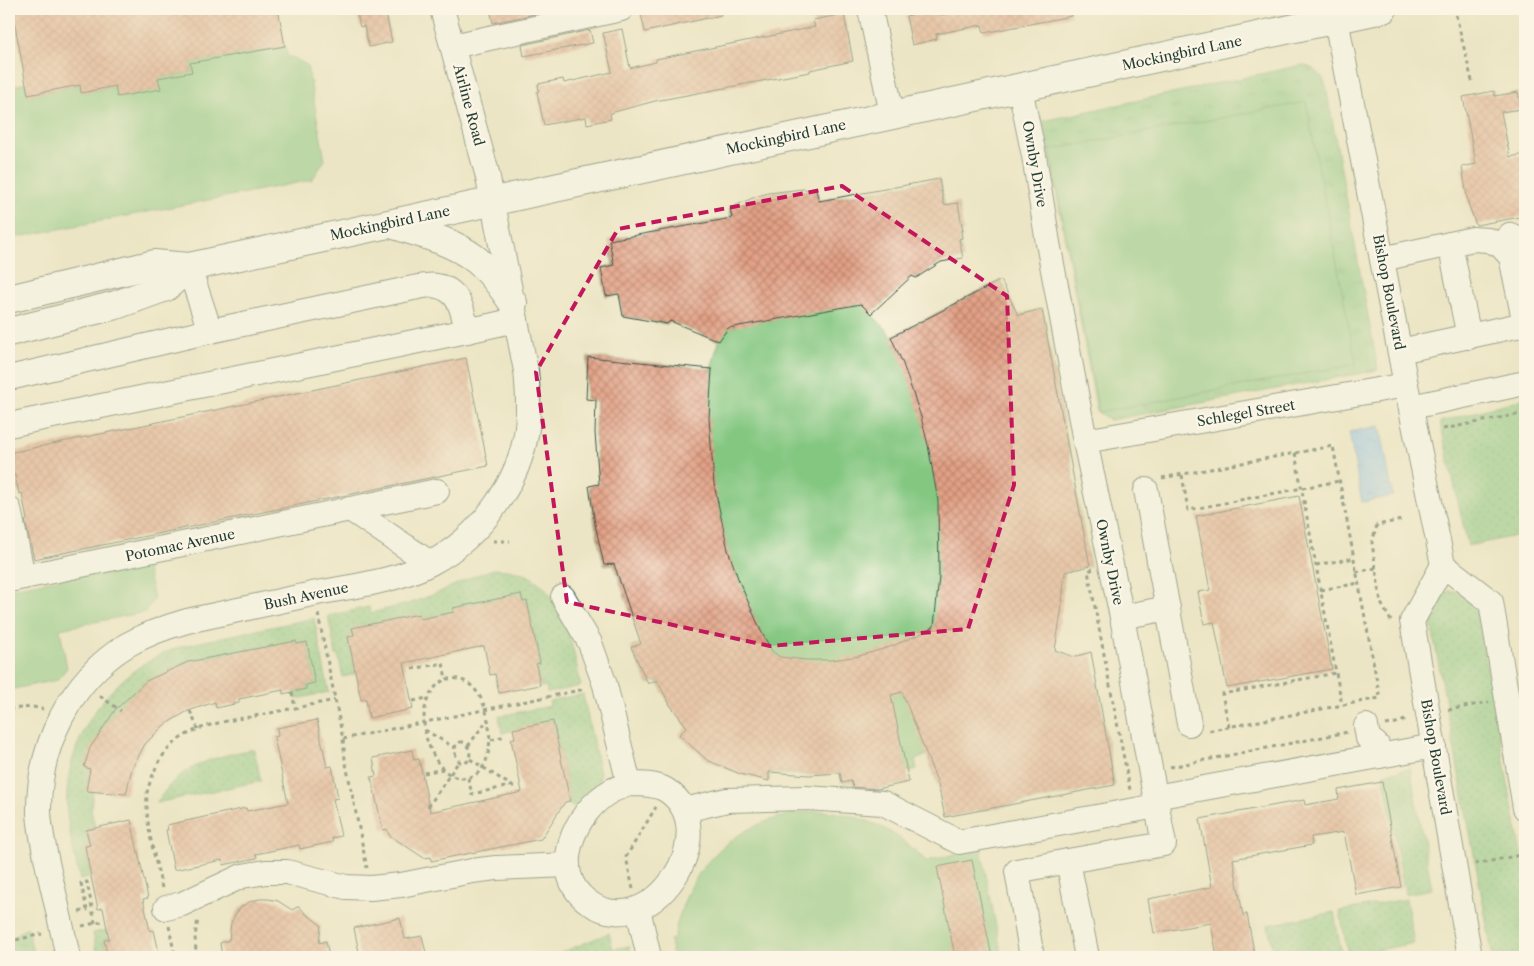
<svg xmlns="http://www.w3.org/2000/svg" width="1534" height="966" viewBox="0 0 1534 966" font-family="'Libre Caslon Text',serif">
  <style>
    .grass { fill: url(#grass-dots); stroke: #51825a }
    .park { fill: url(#park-tufts); stroke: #51825a }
    .garden { fill: #83c781; stroke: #51825a }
    .water { fill: url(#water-ripples); stroke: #4e7c92 }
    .building { fill: url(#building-cross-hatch) }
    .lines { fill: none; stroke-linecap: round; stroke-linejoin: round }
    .minor-casing { stroke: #3e564a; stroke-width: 26 }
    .major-casing { stroke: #3e564a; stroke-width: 30 }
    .path { stroke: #3e564a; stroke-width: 3; stroke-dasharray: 4 4; stroke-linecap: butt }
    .minor { stroke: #fff; stroke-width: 24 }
    .major { stroke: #fff; stroke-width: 28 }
    .marked { fill: none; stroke: #c2185b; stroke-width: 4; stroke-dasharray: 10 6; stroke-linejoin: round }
    .labels { text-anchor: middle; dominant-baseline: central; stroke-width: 5; stroke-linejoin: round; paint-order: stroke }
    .street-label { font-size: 14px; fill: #1f3d34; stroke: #fcf5e5 }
  </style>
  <defs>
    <pattern id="grass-dots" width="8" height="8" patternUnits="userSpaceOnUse" patternTransform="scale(1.25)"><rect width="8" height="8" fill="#83c781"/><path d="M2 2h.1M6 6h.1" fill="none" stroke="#6ba36a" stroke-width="1.8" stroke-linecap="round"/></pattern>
    <pattern id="park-tufts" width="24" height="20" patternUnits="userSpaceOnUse" patternTransform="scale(1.25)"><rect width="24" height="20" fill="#83c781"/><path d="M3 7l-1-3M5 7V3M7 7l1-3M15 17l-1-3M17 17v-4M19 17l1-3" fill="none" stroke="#6ba36a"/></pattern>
    <pattern id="water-ripples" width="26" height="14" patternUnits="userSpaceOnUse" patternTransform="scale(1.25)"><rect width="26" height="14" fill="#7dbbf1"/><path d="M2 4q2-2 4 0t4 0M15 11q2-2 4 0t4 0" fill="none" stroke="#6699c4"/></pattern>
    <pattern id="building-cross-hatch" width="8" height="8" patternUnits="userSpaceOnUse" patternTransform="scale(1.25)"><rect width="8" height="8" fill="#e3a085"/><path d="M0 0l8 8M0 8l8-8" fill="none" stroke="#b7846e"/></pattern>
  </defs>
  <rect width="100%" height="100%" fill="#fcf5e5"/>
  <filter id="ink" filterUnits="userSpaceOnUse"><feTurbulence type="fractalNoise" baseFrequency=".02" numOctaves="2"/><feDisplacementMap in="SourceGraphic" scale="10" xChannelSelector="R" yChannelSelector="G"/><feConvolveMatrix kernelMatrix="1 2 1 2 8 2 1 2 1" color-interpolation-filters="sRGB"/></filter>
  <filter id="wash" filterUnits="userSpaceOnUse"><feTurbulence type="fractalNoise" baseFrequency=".0096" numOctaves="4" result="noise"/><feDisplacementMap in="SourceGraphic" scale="20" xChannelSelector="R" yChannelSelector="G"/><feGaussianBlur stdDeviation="1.12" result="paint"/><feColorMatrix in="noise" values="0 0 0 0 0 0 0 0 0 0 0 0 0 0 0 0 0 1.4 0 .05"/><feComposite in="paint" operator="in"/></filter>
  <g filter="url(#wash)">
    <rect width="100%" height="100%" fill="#ece5c5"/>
    <g class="grass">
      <path d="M1525,398V534L1468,546L1440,422Z"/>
      <path d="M494,569C506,570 518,570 529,576C565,595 573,649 581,686L547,693L546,686L540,687L536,664L540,663L527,601L523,602L521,594L453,608L454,612L420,619L419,614L373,629L372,624L353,628L354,635L348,637L356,674L343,677L338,655H336L328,616L369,607L371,613C391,608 411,604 430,596C453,587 470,576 494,569Z"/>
      <path d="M1449,591C1462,591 1466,595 1475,604L1525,875V957H1493L1429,612L1435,598Z"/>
      <path d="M314,618L329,692L296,699L294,692L306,689V685L315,683L307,642L297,644L296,641L274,645L268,650L267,646L244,650L245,655L230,658L229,653L206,658L207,663L191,666L188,662L154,678L138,689L118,707L90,769L86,790L93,791L91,811L95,828L87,830L90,845L85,846L91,877L80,880C75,858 69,835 67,813C62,741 109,671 177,648C194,643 211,640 228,636C257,630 285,624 314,618Z"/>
      <path d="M583,694L600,774C599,793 591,797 578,810L565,802L570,801L553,721L502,733L499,716L550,706L549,701Z"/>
      <path d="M254,749L261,781L156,803C162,796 167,787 174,781C197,760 225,755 254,749Z"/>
      <path d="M1410,768L1432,889L1405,894L1383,774Z"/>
      <path d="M1406,899L1414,943L1348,956L1340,911Z"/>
      <path d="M1334,912L1342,957H1274L1268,925Z"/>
      <path d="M107,930L109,939L104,940L108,957H98L93,933Z"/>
      <path d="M609,933L613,949L629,946L632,957H568L560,953Z"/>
    </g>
    <g class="park">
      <path d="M1302,65C1315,68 1323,74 1326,87L1378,370L1110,420L1097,412L1043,121Z"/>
      <path d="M27,927L34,957H9V941Z"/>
    </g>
    <g class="garden">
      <path d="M285,46L288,57H292L307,65L325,160L312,180L18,237L9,231V87L26,83L28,95L80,85L82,93L115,86L118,97L160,89L158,78L192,72L190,63Z"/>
      <path d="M1306,102L1356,364L1099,412L1050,150Z"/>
      <path d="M939,179L945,205L958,203L963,231L961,232L962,238L959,239L963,258L954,260L952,255L916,278L912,276L871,314L887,330L891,337L1001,280L1018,315L1042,309L1090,566L1065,572L1055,650L1074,657L1091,652L1115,785L945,817L938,784L927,755L915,760L917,769L905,772L909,782L854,794V781L842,783L840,773L809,775L770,773L769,781L740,774L707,760L679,735L687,727L670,705L657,681L648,684L631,647L641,643L614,564L604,565L595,524L589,486L599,484L595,433L596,400L586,399L588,357L711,369L719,341L670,321L667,324L623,316L619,294L606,296L601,268L613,265L609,240L731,218L730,208C757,194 785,187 816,190L819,201Z"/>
      <path d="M145,561L154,599L145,612L60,629L67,668L57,680L9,690V589Z"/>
      <path d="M824,811C867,816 895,830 926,861L981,849L1002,957H673L670,940L674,939C687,860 743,813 824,811Z"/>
    </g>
    <path class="water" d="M1380,426L1393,496L1362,502L1349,432Z"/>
    <g id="blocks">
      <g class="building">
        <path d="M12,9H278L285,46L190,63L192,72L158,78L161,89L117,97L115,86L81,93L80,85L28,95Z"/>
        <path d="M356,9H385L392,42L369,47L364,26L360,27Z"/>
        <path d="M490,9H558L493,23Z"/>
        <path d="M666,9H720L721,15L645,32L641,14Z"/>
        <path d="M940,9L941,15L969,11V9H1070L1071,16L984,33L982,25L936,34L937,39L912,45L906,16Z"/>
        <path d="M844,14L853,61L810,70V72L655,101L614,112L610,114L611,119L587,124L586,117L544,125L537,92L539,91L538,84L563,79L564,83L612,72L603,33L622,29L630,68L656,62V59L815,27L813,20Z"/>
        <path d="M590,30L593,43L524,56L522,45Z"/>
        <path d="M1494,91L1495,96L1518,92L1521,109L1501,112L1510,157L1525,154V216L1476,225L1468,203L1462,167L1476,164L1463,97Z"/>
        <path d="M939,179L944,205L958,203L963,231H961L962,238L959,239L963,258L941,262L916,278L912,276L871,314L861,304L728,328L719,341L670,321L667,324L623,316L619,294L606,296L601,268L614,265L609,240L732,218L730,208L755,197L768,193L803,189L816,190L819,201Z"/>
        <path d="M1001,280L1018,315L1042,309L1090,566L1065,572L1061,613L1055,650L1074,657L1091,652L1115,785L945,817L938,784L902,692L891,695L909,782L877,789L853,787L851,781L842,783L840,773L809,775L769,772V781L740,774L707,760L679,735L687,727L670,705L657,680L648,684L631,647L641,644L614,564L604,565L595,524L589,486L599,484L595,433L596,400L586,399L588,357L712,369L709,418L714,484L728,550L739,581L761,631L772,651L780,657L806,660H832L859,656L890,647L927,631L934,626L939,577L938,501L928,445L921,417L903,364L891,337Z"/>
        <path d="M466,358L488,466L34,559L25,521L27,520L22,493L19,494L15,475H13L9,453Z"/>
        <path d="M1299,496L1332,669L1227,688L1214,622L1204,624L1198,592L1210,590L1196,516Z"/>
        <path d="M521,594L523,602L527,601L540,663L536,664L540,685L499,693L495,674L490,675L484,646L404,663L413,709L369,718L366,699L361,700L348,637L354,635L352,628L419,614L420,619L454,612L453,608Z"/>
        <path d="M296,641L297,644L307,642L315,683L306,685V689L283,694V690L239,699V703L216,708L215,702L188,711L164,725L145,744L132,768L126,794L86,791L90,769L84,767L90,748L115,710L146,681L188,662Z"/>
        <path d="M317,720L327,767L332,766L338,798L333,799L341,836L332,838L333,842L300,849L299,845L256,854L257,858L223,865L222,860L174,870L166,830H168L167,825L246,808L247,811L288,803L274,737L278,736L277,728Z"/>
        <path d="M553,721L570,801L565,802L541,839L431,861V857L424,858L389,835L387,829L383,830L371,777L376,776L373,758L412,750L414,760L419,759L430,812L522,792L511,739L515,738L513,729Z"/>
        <path d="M1382,782L1401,887L1356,895L1344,832L1311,837L1312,845L1233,859L1243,915L1247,914L1255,957H1217L1211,923L1154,933L1148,899L1212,887L1200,819L1304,800L1305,805L1339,799L1338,790Z"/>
        <path d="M131,820L148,898L143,899L150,931L154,930L160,957H108L104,940L109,939L103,908L98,909L91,877L85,846L90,845L86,830Z"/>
        <path d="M972,860L992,957H955L937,867Z"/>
        <path d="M259,899H268L278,901L292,910L299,906L305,913L321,925L319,943L326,941L329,957H222L220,943L229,940L231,923L235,915L241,907L249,902Z"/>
        <path d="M400,918L405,939L422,936L427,957H360L354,928Z"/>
      </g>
    </g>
  </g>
  <g filter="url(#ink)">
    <use href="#blocks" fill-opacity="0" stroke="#3e564a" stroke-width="1"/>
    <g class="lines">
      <g class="minor-casing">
        <g id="minor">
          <path d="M870,9L892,114"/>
          <path d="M1334,9L1406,385L1443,565L1491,602L1525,808"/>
          <path d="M453,46L621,9"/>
          <path d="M1020,88L1034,156L1048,243L1085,441L1122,617L1164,844L1068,861L1087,957"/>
          <path d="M1450,244L1469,337"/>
          <path d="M1500,245L1510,235L1525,241"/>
          <path d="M1382,259L1473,239L1488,240L1500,245L1511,257L1525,324"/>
          <path d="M189,267L210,331L413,288C420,287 430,284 437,286C460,290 463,312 467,331L516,320"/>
          <path d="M1400,351L1525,324"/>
          <path d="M9,378L210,331"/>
          <path d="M1411,407L1525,383"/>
          <path d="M9,425L467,331"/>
          <path d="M1085,441L1406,385"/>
          <path d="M1146,490L1189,724"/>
          <path d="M9,509L23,577"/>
          <path d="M350,509L430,563"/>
          <path d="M1443,565L1412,621L1470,957"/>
          <path d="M9,580L437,491"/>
          <path d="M563,597L590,643L605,685L629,784"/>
          <path d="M1122,617L1168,608"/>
          <path d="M1366,726L1368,738L1377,745L1379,756"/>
          <path d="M629,784C641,784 656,784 666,790C728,830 650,949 587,901C548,871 575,811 611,791C617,788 624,786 629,784Z"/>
          <path d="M1155,797L1434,746"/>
          <path d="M685,810L727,800L806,798L883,803L959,842L1157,806"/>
          <path d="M166,908L182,904L242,876L266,872H287L346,887L371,888L401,885L472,871L496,868L568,865"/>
          <path d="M638,909L649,957"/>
          <path d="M68,957C62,929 56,900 49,872C45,852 40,832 39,812C38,747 70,680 127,645C146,634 166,627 187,621C230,612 274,602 317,593C355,586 397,581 431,563C480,537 520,483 527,428C529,409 528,390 526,371L487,173L442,9"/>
          <path d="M1032,957L1017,871L1068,861"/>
        </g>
      </g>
      <g class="major-casing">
        <g id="major">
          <path d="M391,224C419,233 450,240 474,258C490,270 502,287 513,303"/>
          <path d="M9,299L154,264L189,267L1383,9"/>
          <path d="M9,332L116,305L166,287L189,267"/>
        </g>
      </g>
      <g class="path">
        <path d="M1456,15L1473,85"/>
        <path d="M1443,429L1525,413"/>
        <path d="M1295,453L1342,705"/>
        <path d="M1182,475L1188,510L1339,481"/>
        <path d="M1162,478L1333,446L1380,698L1207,731"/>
        <path d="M493,541H510"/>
        <path d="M1316,565L1354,558"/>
        <path d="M1093,569L1088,571L1130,790"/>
        <path d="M1356,572L1376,568"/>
        <path d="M1321,590L1359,583"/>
        <path d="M318,614L343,739L345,759L367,868"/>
        <path d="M1391,621L1381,603L1372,543L1377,525L1402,520"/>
        <path d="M412,669L443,663L446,679"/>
        <path d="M446,679C450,679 455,678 458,679C488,685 495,738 486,761C483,768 478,775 470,777C448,783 435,762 428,743C420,720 423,691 446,679Z"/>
        <path d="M292,692L295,708"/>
        <path d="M100,696L121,711"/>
        <path d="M413,701L427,698"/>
        <path d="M9,709L33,707L43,709"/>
        <path d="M1448,710L1489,702"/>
        <path d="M190,711L198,729"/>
        <path d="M1386,725L1401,722L1408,718"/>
        <path d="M1229,727L1222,694L1336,673"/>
        <path d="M425,730L455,748"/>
        <path d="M343,739L585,689"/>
        <path d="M491,740L505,736"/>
        <path d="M460,742H464C470,748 472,755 467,762H460C455,757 454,751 456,744Z"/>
        <path d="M468,746L488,719"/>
        <path d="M470,759L515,788"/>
        <path d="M1170,767L1348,732"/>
        <path d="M424,773L443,769"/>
        <path d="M468,778L472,794"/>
        <path d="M472,796V794L510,786"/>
        <path d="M428,807L459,761"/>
        <path d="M1475,864L1521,855"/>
        <path d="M162,888C155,857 145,825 147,793C148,786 152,778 154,772C173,726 217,723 260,715C285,710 310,705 335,700"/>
        <path d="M633,889L626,857L656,807"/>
        <path d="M79,912L87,910L81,883L87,882L95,923"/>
        <path d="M82,926L105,921"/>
        <path d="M169,926L175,957"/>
        <path d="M9,943L11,941L42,934"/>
        <path d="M194,957L196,953L195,936L198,919"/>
      </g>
      <use href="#minor" class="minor"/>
      <use href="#major" class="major"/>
    </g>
  </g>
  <path d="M0 0H1534V966H0ZM842,186L1007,296L1014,485L968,629L770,646L567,602L536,372L618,229Z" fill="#ece5c5" fill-opacity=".55" fill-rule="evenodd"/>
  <path class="marked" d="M842,186L1007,296L1014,485L968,629L770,646L567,602L536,372L618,229Z"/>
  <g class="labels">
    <g class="street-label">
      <text transform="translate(1182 53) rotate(-12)">Mockingbird Lane</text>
      <text transform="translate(469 105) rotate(75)">Airline Road</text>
      <text transform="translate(786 137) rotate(-12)">Mockingbird Lane</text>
      <text transform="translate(1035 164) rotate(80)">Ownby Drive</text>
      <text transform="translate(390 223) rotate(-12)">Mockingbird Lane</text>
      <text transform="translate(1389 292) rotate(79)">Bishop Boulevard</text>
      <text transform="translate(1246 413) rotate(-10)">Schlegel Street</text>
      <text transform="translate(180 545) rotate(-12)">Potomac Avenue</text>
      <text transform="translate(1110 562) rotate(78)">Ownby Drive</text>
      <text transform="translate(306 596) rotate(-12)">Bush Avenue</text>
      <text transform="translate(1436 757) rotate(80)">Bishop Boulevard</text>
    </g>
  </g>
  <rect width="1534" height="966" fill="none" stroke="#fcf5e5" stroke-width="30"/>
</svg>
